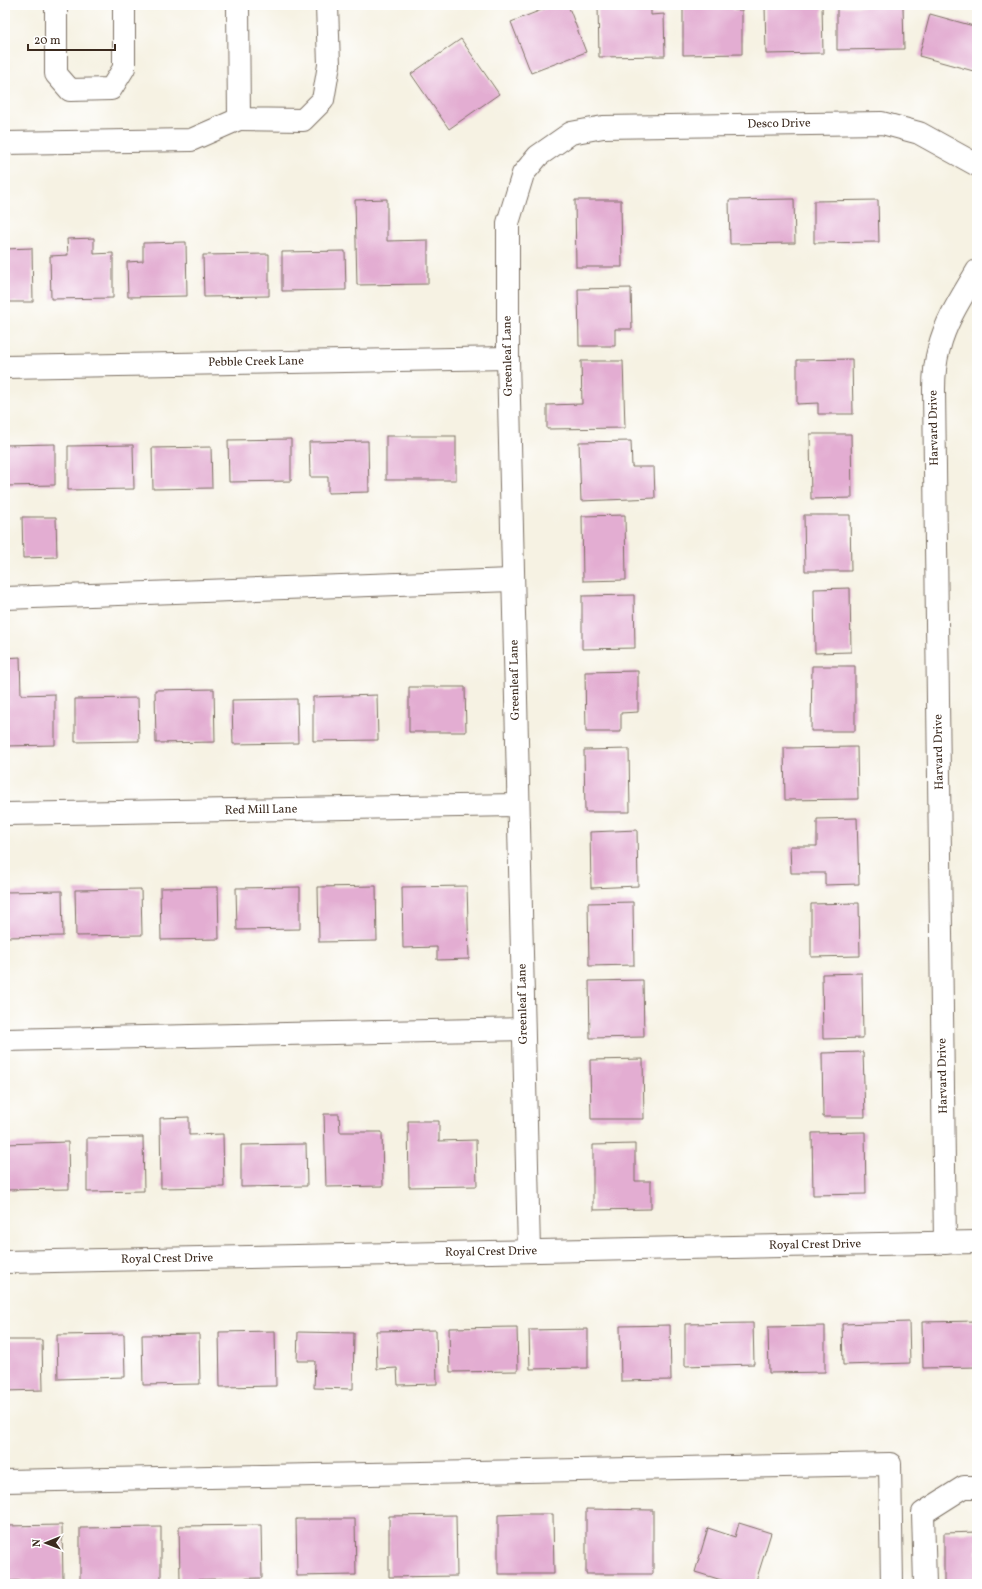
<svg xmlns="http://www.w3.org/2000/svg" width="982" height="1589" viewBox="0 0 982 1589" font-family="Vollkorn,serif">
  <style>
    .building { fill: #e3add2 }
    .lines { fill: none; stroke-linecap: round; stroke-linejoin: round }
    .minor-casing { stroke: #7c7063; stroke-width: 24 }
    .minor { stroke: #fff; stroke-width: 22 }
    .labels { text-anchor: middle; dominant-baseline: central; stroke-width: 4; stroke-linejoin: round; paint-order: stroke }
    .street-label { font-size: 12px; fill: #3b2a1e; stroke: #fff }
  </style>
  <rect width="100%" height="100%" fill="#fff"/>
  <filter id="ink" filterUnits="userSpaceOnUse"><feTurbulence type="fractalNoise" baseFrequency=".025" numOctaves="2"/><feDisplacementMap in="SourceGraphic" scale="8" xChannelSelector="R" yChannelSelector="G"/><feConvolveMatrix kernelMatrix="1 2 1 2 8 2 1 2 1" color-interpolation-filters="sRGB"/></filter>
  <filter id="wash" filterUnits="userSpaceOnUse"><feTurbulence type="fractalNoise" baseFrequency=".012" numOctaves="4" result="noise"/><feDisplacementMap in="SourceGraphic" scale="16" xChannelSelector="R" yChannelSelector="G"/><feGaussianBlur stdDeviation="0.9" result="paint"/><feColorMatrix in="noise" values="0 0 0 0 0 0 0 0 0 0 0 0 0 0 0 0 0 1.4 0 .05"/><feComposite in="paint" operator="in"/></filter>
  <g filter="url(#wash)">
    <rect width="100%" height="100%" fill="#f6f2e3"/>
    <g id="blocks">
      <g class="building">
        <path d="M554,5H568L586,52L531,73L511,22Z"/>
        <path d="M598,5H651V15L664,14L665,56L599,57Z"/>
        <path d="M683,5H733V10H742V54L683,55Z"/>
        <path d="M765,5H822L823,53L766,54Z"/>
        <path d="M903,6L904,49L837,50V7Z"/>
        <path d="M930,14L977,27V72L919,56Z"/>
        <path d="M461,39L499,94L449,129L411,74Z"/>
        <path d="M387,199V241L428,240V284L357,285L355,200Z"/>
        <path d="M794,199L795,243L730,244L729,200Z"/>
        <path d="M575,200H621L622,267H576Z"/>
        <path d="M878,200L879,242L814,243V201Z"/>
        <path d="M94,238V254L113,253V298L51,299L50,256L68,255L67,239Z"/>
        <path d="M186,242L187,296L128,297L127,262L143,261V243Z"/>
        <path d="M32,248L33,302H5V249Z"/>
        <path d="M345,251L346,290L282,291V252Z"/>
        <path d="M269,254V296L204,297L203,255Z"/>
        <path d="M631,288L632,329H615V346H579L578,289Z"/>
        <path d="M852,359L853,414H818V403L797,404V360Z"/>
        <path d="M581,361H623L625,428L547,429V405L582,404Z"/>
        <path d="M810,434H851L852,498L811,499Z"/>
        <rect x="386" y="436" width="70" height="44"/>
        <path d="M291,439V481L229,482L228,440Z"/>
        <path d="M368,441L369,492L328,493V477H310L309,442Z"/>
        <path d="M631,441L632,467H654L655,498L581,501L579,442Z"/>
        <path d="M55,444V485L5,486V445Z"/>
        <path d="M133,445L134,489L68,490V446Z"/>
        <path d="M211,447L212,488L153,489L152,448Z"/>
        <path d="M625,515L626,580L583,581L582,516Z"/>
        <path d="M804,515H850L851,571H805Z"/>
        <path d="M22,517H56L57,557L23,558Z"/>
        <path d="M850,588L851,652L815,653L814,589Z"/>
        <path d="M634,595L635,648L582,649V596Z"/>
        <path d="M20,657L21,695L55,694V745L5,746V658Z"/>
        <path d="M812,666H855V731H811Z"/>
        <path d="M638,671V712L621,713V732H586L585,672Z"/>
        <path d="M409,687H465L466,732H409Z"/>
        <path d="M214,689L215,742L156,743L155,690Z"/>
        <path d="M377,695L378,740L313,741V697Z"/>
        <path d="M138,698L139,741L75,742V699Z"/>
        <path d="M297,699L298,743L233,744L232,700Z"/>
        <path d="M857,747L858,799L785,800L784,748Z"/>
        <path d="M629,749L630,812H585L584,750Z"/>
        <path d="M857,818L859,884L825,885V873H791L790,846H817V819Z"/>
        <path d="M637,830L638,886L591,888L590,832Z"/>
        <path d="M376,886L377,941L319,942L318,887Z"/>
        <path d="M467,886L469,959L437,960V947L403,948L402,887Z"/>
        <path d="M218,887L219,939L161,940L160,888Z"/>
        <path d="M300,887V929L237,930L236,888Z"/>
        <path d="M141,889L142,935L76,936L75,890Z"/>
        <path d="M62,891L63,936L5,937V892Z"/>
        <path d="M633,902L634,965L589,966L588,903Z"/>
        <path d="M859,903L860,956L811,957V904Z"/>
        <path d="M862,973L863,1038L823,1039L822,974Z"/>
        <path d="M643,980L644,1037L590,1038L589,981Z"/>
        <path d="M863,1052L865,1117H823L822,1053Z"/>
        <path d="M643,1059L644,1119H591L590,1060Z"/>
        <path d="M324,1114H339L340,1132H382L383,1186L326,1187Z"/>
        <path d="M189,1117V1135L223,1134L224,1187L161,1188L160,1118Z"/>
        <path d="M408,1121H439V1141L476,1140L477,1186L409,1187Z"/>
        <path d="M865,1132L866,1194L813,1195L812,1133Z"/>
        <path d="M143,1137L144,1191L87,1192V1138Z"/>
        <path d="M68,1142L69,1189L5,1190V1144Z"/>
        <path d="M306,1144L307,1186L241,1187V1145Z"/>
        <path d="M635,1144V1181H651V1209L593,1210V1145Z"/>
        <path d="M977,1321V1367L923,1368L922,1322Z"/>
        <path d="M909,1322L910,1363L843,1365L842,1324Z"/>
        <path d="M753,1323L754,1364L685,1366V1324Z"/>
        <path d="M670,1325L671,1380L621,1381L620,1326Z"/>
        <path d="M825,1326V1372L769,1373L768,1327Z"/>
        <path d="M517,1327L518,1371L450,1372L449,1328Z"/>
        <path d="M588,1329V1368L530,1369L529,1330Z"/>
        <path d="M436,1330L437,1384L398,1385L397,1368L377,1369L376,1331Z"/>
        <path d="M275,1331L276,1386L220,1387L219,1332Z"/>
        <path d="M298,1332L354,1333L353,1389L314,1388L315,1361H297Z"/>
        <path d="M124,1334L125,1377L58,1379L57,1335Z"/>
        <path d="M199,1334L200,1384L143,1385L142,1335Z"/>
        <path d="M5,1340H42L43,1390L5,1391Z"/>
        <path d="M586,1509L653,1510V1574H586Z"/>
        <path d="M524,1514H553L554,1574H498V1515Z"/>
        <path d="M456,1515L457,1576L389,1577V1516Z"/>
        <path d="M296,1519H355L356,1575L297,1576Z"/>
        <path d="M739,1523L771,1533L755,1584H735L695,1572L708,1528L735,1537Z"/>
        <path d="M62,1525L63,1580L5,1581V1526Z"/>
        <path d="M261,1525L262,1578L180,1580L179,1526Z"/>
        <path d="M161,1527V1583L80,1584V1528Z"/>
        <path d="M977,1532V1584H944V1533Z"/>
      </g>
    </g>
  </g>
  <g filter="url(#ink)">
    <use href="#blocks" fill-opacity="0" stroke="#7c7063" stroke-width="1"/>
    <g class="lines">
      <g class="minor-casing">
        <g id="minor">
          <path d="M56,5V74L70,90L111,89L124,68V5"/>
          <path d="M238,5L239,119L303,120L323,100L329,65L327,5"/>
          <path d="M5,143L191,140L239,119"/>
          <path d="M5,367L508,358"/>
          <path d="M5,598L512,580"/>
          <path d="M5,814L517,805"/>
          <path d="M5,1040L523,1029"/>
          <path d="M945,1243L934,390C934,376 935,362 939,348C946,320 963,295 977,271"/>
          <path d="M529,1251L508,358V223L523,174L538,156L571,133L603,127L882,123L919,133L977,165"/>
          <path d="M5,1262L977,1242"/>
          <path d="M5,1481L890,1464L892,1584"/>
          <path d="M925,1584L923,1513L964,1487H977"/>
        </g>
      </g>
      <use href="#minor" class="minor"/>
    </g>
  </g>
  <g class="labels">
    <g class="street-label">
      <text transform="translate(779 124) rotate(-1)">Desco Drive</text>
      <text transform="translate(508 356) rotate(-91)">Greenleaf Lane</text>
      <text transform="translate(256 362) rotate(-1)">Pebble Creek Lane</text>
      <text transform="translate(934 428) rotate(-91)">Harvard Drive</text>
      <text transform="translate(515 680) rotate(-91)">Greenleaf Lane</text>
      <text transform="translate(939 752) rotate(-91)">Harvard Drive</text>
      <text transform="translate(261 810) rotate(-1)">Red Mill Lane</text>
      <text transform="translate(523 1004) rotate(-91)">Greenleaf Lane</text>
      <text transform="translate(943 1076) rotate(-91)">Harvard Drive</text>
      <text transform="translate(815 1245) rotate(-1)">Royal Crest Drive</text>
      <text transform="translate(491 1252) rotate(-1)">Royal Crest Drive</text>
      <text transform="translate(167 1259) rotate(-1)">Royal Crest Drive</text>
    </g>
  </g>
  <rect width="982" height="1589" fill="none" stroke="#fff" stroke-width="20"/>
  <g transform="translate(46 1543) rotate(269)" stroke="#ffffff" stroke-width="3" paint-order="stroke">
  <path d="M0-3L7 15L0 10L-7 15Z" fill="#3b2a1e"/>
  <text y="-6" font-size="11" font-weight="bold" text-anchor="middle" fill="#3b2a1e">N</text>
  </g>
  <path d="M28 44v6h87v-6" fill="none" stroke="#3b2a1e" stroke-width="2"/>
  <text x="34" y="44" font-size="12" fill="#3b2a1e" stroke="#ffffff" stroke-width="3" paint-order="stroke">20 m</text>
</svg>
